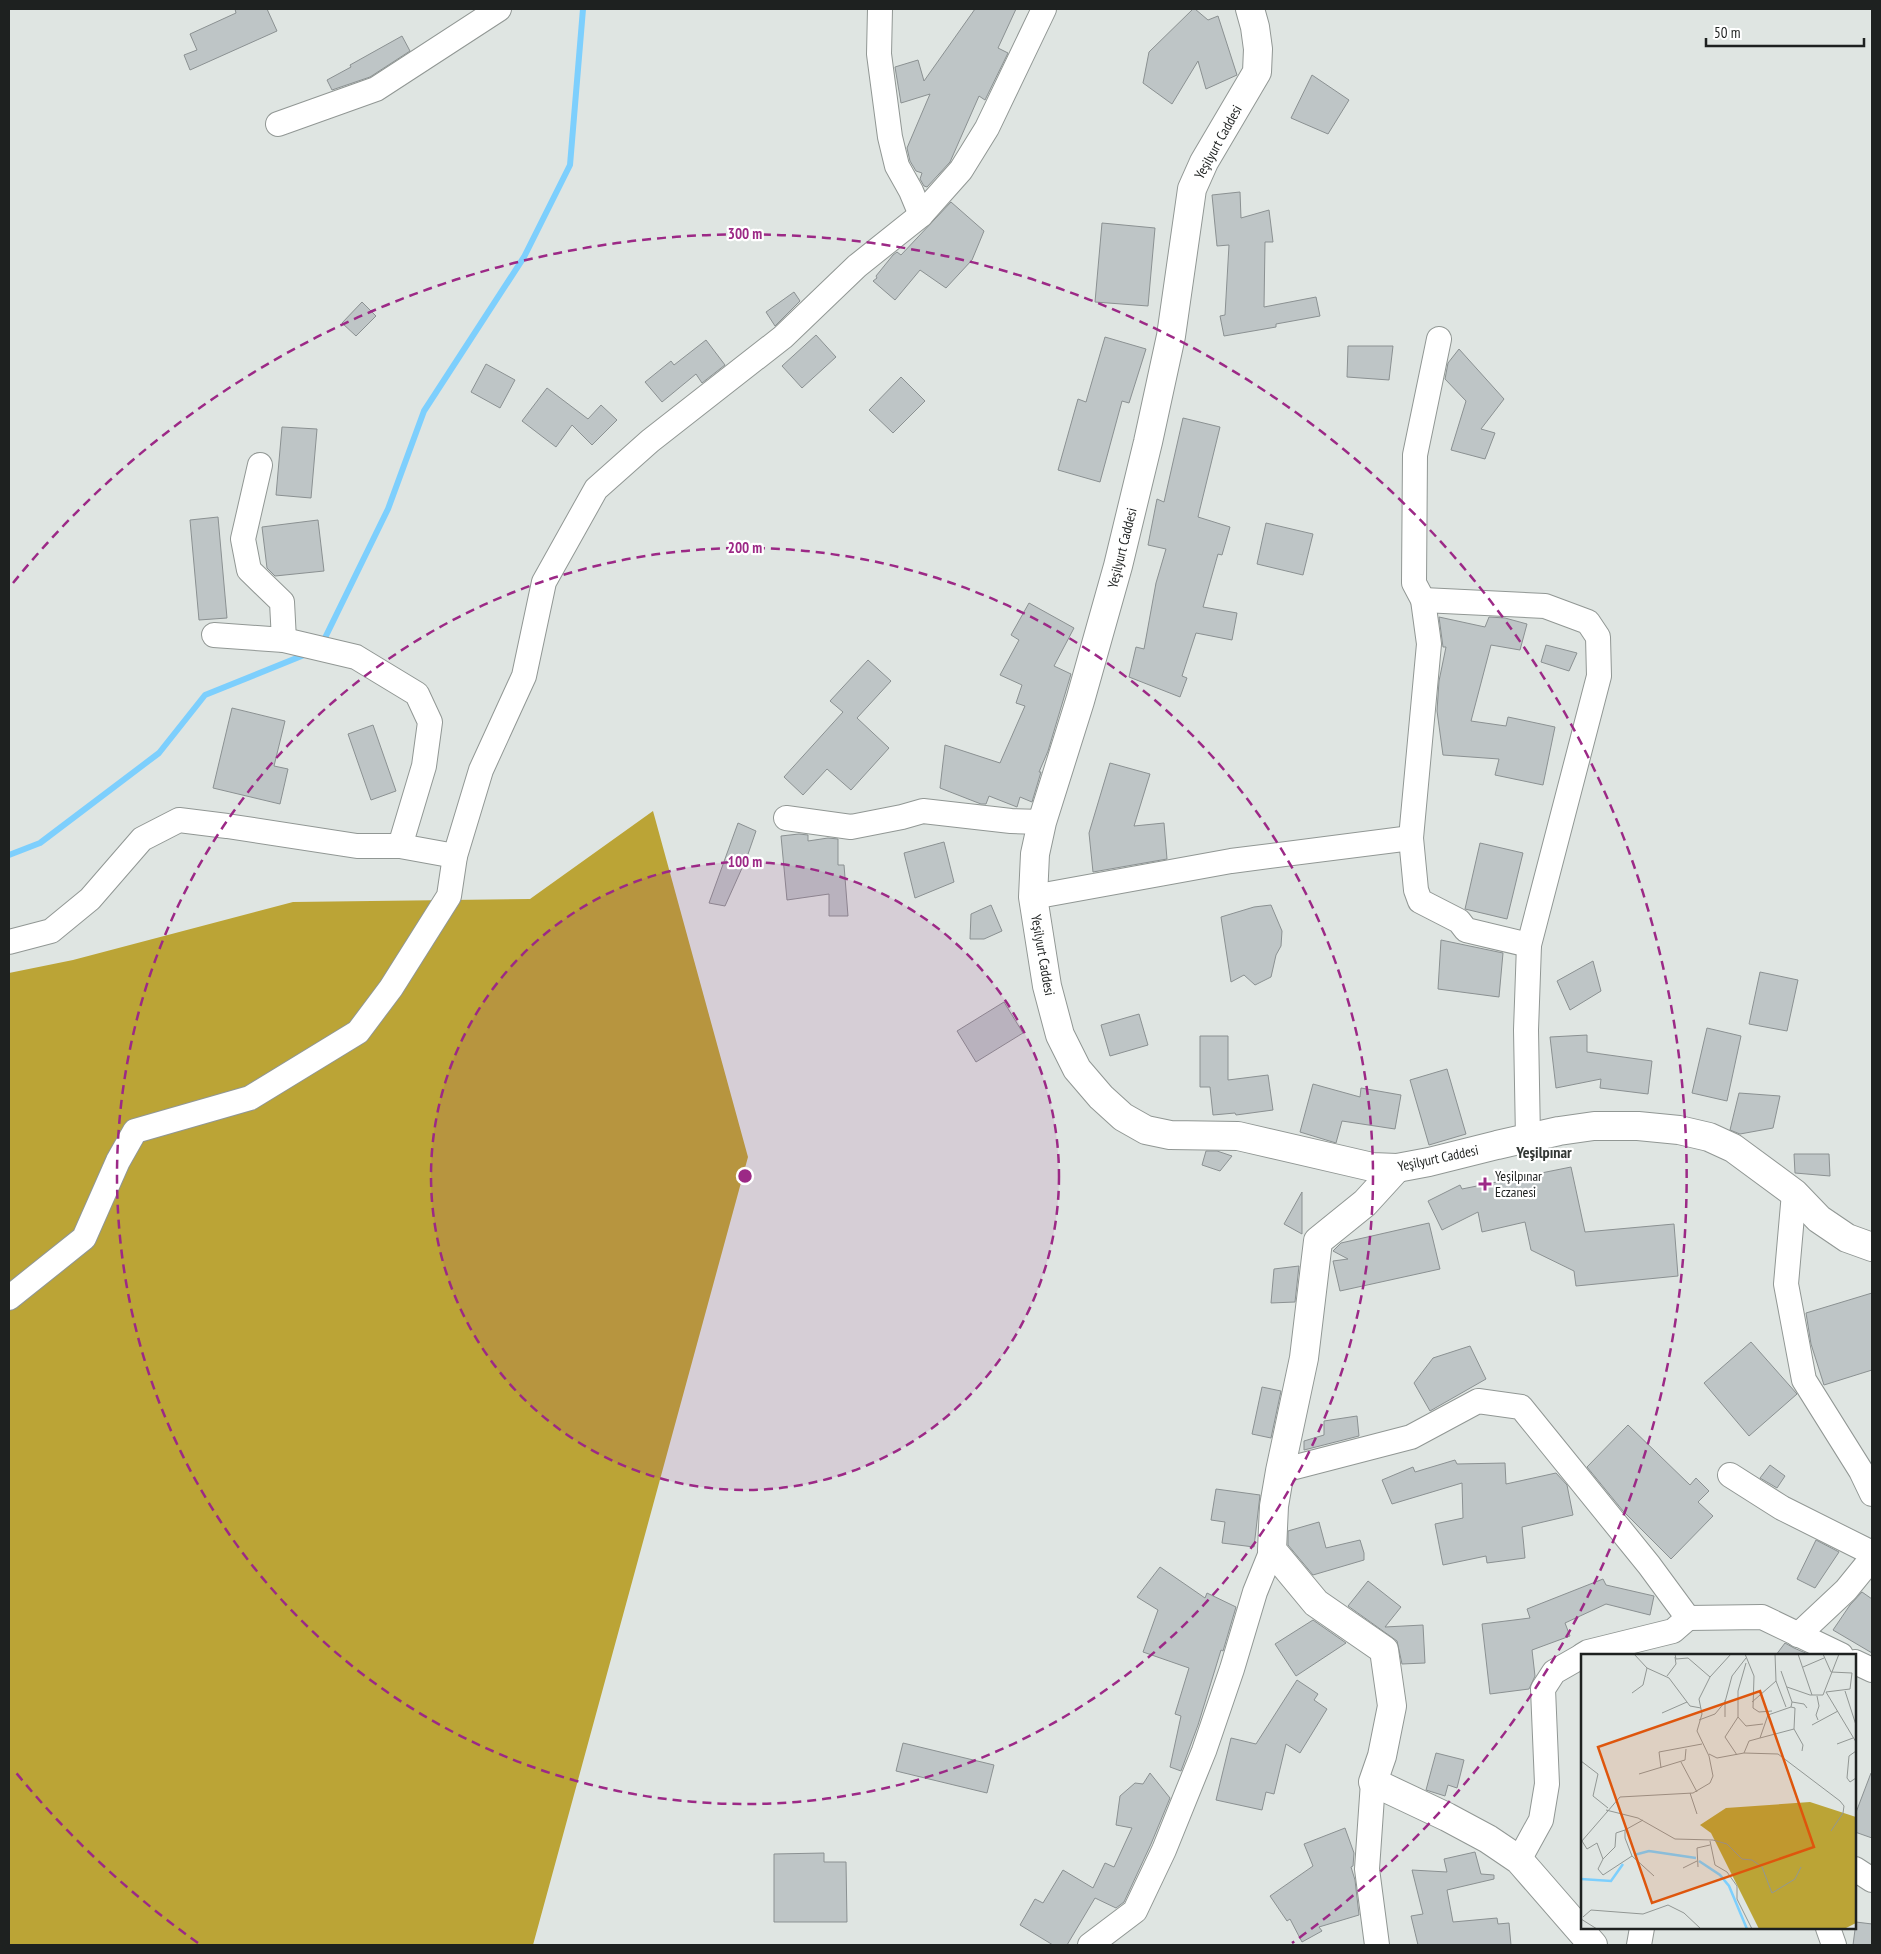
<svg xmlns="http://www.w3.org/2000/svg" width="1881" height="1954" viewBox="0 0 1881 1954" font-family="'PT Sans Narrow',sans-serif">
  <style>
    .forest { fill: #bba436 }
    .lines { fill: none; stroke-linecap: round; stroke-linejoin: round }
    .stream { stroke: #7dcffd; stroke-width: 6 }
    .building { fill: #bec5c6; stroke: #8b9192 }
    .minor-casing { stroke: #919794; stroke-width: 26 }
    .tertiary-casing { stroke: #919794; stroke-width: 30 }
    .secondary-casing { stroke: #919794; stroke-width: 30 }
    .minor { stroke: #fff; stroke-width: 24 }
    .tertiary { stroke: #fff; stroke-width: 28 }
    .secondary { stroke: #fff; stroke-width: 28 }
    .ring { fill: none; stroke: #9c2986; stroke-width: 2.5; stroke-dasharray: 9 6 }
    .poi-dot { fill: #9c2986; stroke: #fff; stroke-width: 2 }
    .labels { text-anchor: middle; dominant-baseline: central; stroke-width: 4.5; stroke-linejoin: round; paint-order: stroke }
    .street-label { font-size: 14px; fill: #1e2120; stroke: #fff }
    .poi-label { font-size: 14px; fill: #1e2120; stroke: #fff; text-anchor: start }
    .quarter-label { font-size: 16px; font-weight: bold; fill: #323734; stroke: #fff }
    .inset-river { fill: none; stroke: #7dcffd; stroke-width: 2.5 }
    .inset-road { fill: none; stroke: #929794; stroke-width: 1 }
    .view { fill: #de560d; fill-opacity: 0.15; stroke: #de560d; stroke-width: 2.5 }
    .inset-edge { fill: none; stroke: #1e2120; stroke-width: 2.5 }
    .centre { fill: #9c2986; stroke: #fff; stroke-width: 2.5 }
    .ring-label { font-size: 15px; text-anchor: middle; font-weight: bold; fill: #9c2986; stroke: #fff; stroke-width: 4.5; stroke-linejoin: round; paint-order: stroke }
  </style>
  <rect width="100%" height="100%" fill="#dfe5e2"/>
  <path class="forest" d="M653,811L748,1157L533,1945H9V973L73,960L293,902L530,899Z"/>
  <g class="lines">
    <g class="stream">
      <path d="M322,644L388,509L424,411L524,257L570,165L583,9"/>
      <path d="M9,855L40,843L159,753L205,695L309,653"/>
    </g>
  </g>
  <g class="building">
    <path d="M235,9H267L277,31L190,70L184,55L197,50L190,34L236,13Z"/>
    <path d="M975,9H1016L998,48L1008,53L985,100L979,96L950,162L927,187L924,186L920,179L922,173L916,171L910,161L907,148L930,94L901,103L895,67L918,60L924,81Z"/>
    <path d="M1193,9H1195L1208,20L1218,16L1237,75L1206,89L1198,61L1172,104L1143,83L1149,52Z"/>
    <path d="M402,36L410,51L370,77L332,90L327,80L351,67L350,65Z"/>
    <path d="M1312,75L1349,100L1328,134L1291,118Z"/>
    <path d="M1240,192L1241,218L1269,210L1273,242H1265L1264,307L1316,297L1320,316L1276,324V327L1224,336L1220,316L1225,315L1229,245L1217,246L1212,195Z"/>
    <path d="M951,202L984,231L972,260L946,288L920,270L895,300L873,281L877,278L876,276L893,255L897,252L901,255Z"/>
    <path d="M1102,223L1155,228L1148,306L1095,302Z"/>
    <path d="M794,292L800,301L775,326L766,312Z"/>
    <path d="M362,302L376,316L356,336L342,323Z"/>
    <path d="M816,335L836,357L802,388L782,366Z"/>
    <path d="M1105,337L1146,349L1129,403L1122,401L1100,482L1058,470L1078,399L1086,402Z"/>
    <path d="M706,340L725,365L702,383L696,374L662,402L645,382L671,361L674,365Z"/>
    <path d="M1348,346H1393L1389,380L1347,377Z"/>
    <path d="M1459,349L1504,399L1481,429L1495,433L1485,459L1451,450L1466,401L1445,379L1448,363Z"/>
    <path d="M486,364L515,380L500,408L471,392Z"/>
    <path d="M901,377L925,401L893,433L869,410Z"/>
    <path d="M547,388L588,419L601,405L617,420L592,445L572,425L556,447L522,421Z"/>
    <path d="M1183,418L1220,427L1198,517L1230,527L1222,555L1218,554L1203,607L1237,613L1232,640L1196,633L1182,676L1187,678L1180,697L1129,677L1136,647L1144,649L1156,583L1166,549L1148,545L1157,499L1164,502Z"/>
    <path d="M282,427L317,429L311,498L276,495Z"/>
    <path d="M218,517L227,618L199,620L190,520Z"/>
    <path d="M318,520L324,571L275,576L267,568L262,527Z"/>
    <path d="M1266,523L1313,534L1303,575L1257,564Z"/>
    <path d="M1029,603L1074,628L1054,666L1071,674L1048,751L1039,772H1041L1032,802L1020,797L1017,807L989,796L986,804H981L940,788L945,745L1000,763L1025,706L1016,703L1022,685L1000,675L1019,640L1011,635Z"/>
    <path d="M1439,617L1485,627L1489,617L1505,618L1527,624L1520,650L1491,645L1471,721L1506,726L1508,717L1555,727L1543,785L1495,775L1499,759L1443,755L1437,711L1439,681L1446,647H1443Z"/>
    <path d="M1546,645L1577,653L1569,671L1541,662Z"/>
    <path d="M868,660L891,681L857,718L889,748L851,790L827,769L803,795L784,777L843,712L830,701Z"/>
    <path d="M232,708L285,721L274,766L288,769L280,804L213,788Z"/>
    <path d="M373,725L396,791L371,800L348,734Z"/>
    <path d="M1110,763L1150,774L1134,826L1164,823L1167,859L1093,872L1089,833Z"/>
    <path d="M738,823L756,831L747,857L725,906L709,903Z"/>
    <path d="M799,834L808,835V841L828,838L838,839V865H844L848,916H829V894L787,900L781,836Z"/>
    <path d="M944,842L954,882L915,898L904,853Z"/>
    <path d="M1480,843L1523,853L1507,919L1465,909Z"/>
    <path d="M991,905L1002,931L984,939H970L971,914Z"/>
    <path d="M1271,905L1282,931L1281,946L1276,955L1271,977L1255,985L1244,975L1231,982L1221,917L1254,907Z"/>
    <path d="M1441,940L1503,953L1499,997L1438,989Z"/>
    <path d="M1593,961L1601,991L1570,1010L1557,981Z"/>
    <path d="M1760,972L1798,980L1787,1031L1749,1024Z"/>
    <path d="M1004,1002L1023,1033L976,1062L957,1031Z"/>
    <path d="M1139,1014L1148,1045L1110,1056L1101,1025Z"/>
    <path d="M1707,1028L1741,1036L1727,1101L1692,1093Z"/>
    <path d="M1587,1035V1052L1652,1061L1648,1094L1600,1088L1601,1079L1556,1088L1550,1037Z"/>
    <path d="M1200,1036H1228V1080L1268,1075L1273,1110L1236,1115L1235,1113L1213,1115L1210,1087H1200Z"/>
    <path d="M1447,1069L1466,1134L1429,1145L1410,1080Z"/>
    <path d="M1313,1084L1360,1097L1361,1088L1401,1095L1395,1129L1342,1121L1336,1143L1300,1132Z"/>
    <path d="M1739,1093L1780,1096L1773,1128L1740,1134L1730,1130Z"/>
    <path d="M1206,1151H1217L1232,1156L1220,1171L1202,1165Z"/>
    <path d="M1794,1154H1829L1830,1176L1795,1173Z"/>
    <path d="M1571,1167L1585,1232L1674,1224L1678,1276L1576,1286L1574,1271L1531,1250L1525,1222L1482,1232L1478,1212L1442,1230L1428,1201L1460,1185L1462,1189Z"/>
    <path d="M1302,1192V1234L1284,1224Z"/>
    <path d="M1429,1223L1440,1269L1340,1291L1333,1261L1348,1259L1333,1251L1341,1243Z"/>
    <path d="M1299,1266L1295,1302L1271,1303L1274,1269Z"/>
    <path d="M1872,1293V1370L1824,1385L1811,1344L1806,1313Z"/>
    <path d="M1751,1342L1797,1394L1749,1436L1704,1383Z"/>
    <path d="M1470,1346L1486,1379L1430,1411L1414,1383L1433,1358Z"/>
    <path d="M1262,1387L1281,1391L1271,1438L1252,1434Z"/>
    <path d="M1357,1416L1359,1436L1304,1450V1441L1324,1435V1421Z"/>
    <path d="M1628,1425L1690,1485L1696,1478L1709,1491L1698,1502L1713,1516L1671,1559L1623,1511L1587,1467Z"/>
    <path d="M1455,1460L1457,1464L1505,1463L1506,1484L1556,1473L1567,1485L1573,1515L1522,1527L1525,1558L1487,1563L1486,1556L1443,1565L1435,1524L1463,1518L1462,1483L1392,1504L1382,1480L1413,1467L1415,1472Z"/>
    <path d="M1770,1465L1785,1476L1777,1488L1760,1478Z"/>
    <path d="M1216,1489L1260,1495L1254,1547L1222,1543L1225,1522L1211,1520Z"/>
    <path d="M1319,1522L1326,1548L1360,1540L1364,1553V1560L1313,1575L1288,1545V1531Z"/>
    <path d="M1816,1540L1839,1552L1815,1588L1797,1579Z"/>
    <path d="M1160,1567L1205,1598L1207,1593L1236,1607L1223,1651L1221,1650L1198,1725L1181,1771L1170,1767L1181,1716L1175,1714L1189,1668L1143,1652L1158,1610L1137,1597Z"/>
    <path d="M1603,1579L1606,1585L1654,1596L1650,1615L1606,1604L1565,1623L1570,1636L1532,1650L1535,1676L1529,1689L1490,1694L1482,1624L1530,1618L1527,1609Z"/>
    <path d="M1368,1581L1401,1607L1385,1627L1423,1625L1425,1663L1402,1664L1397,1641L1348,1606Z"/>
    <path d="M1862,1592L1872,1599V1653L1833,1630L1850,1605Z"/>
    <path d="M1313,1620L1346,1643L1296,1676L1275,1644Z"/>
    <path d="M1785,1643L1794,1648L1810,1655H1776Z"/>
    <path d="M1297,1680L1318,1694L1314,1700L1327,1709L1300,1753L1286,1744L1274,1794L1266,1792L1262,1810L1216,1800L1231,1738L1256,1744Z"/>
    <path d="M903,1743L994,1765L987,1793L896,1771Z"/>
    <path d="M1436,1753L1464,1760L1457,1788L1448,1785L1445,1796L1426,1790Z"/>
    <path d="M1150,1773L1170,1798L1151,1844L1124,1902L1116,1908L1095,1898L1067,1945H1053L1020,1925L1035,1899L1043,1903L1063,1870L1093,1888L1105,1863L1114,1867L1132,1828L1116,1825L1120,1796L1135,1783L1143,1784Z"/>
    <path d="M1871,1773L1872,1774V1838L1855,1832V1815Z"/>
    <path d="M1345,1828L1354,1853L1353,1866L1351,1867L1355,1880L1359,1915L1319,1927L1322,1931L1302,1942L1290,1919L1287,1921L1270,1896L1313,1866L1304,1844Z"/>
    <path d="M1475,1852L1481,1874L1494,1875V1879L1447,1890L1453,1922L1497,1918L1498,1924L1509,1923L1511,1945H1418L1411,1916L1423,1914L1412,1870L1447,1872L1444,1859Z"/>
    <path d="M824,1853V1862H846L847,1922H774V1854Z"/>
    <path d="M1856,1922L1872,1924V1945H1853Z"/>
  </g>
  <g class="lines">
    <g class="minor-casing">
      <g id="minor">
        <path d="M880,9L879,54L890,137L897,166L911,191L921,215"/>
        <path d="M278,124L376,89L499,9"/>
        <path d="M1439,339L1415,455L1414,583L1423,600L1429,644L1411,838L1416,890L1420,901L1459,921L1466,930L1529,945"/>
        <path d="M260,465L243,539L249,570L282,602L284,640"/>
        <path d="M1423,600L1545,606L1588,622L1598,637L1599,676L1529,945L1526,1030L1528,1138"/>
        <path d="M214,635L284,640L356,657L417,694L430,722L424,766L400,846"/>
        <path d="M786,818L851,827L902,817L923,811L1011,821L1042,822"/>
        <path d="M1033,897L1231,861L1411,838"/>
        <path d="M9,942L51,931L90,899L142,839L179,820L227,826L357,846H400L455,856"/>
        <path d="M1794,1193L1786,1284L1804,1380L1861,1471L1872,1494"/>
        <path d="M9,1298L84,1238L118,1161L135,1131L250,1098L358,1032L391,988L449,896L455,856L481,770L524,676L544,582L596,489L650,441L783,337L857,266L921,215L961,170L987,128L1044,9"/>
        <path d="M1280,1471L1411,1437L1478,1401L1521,1407L1649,1565L1688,1618L1673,1631L1588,1652L1583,1655"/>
        <path d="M1730,1475L1782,1508L1872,1553"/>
        <path d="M1688,1618L1762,1617L1841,1655"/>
        <path d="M1798,1635L1846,1590L1872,1558"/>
        <path d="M1855,1662L1872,1670"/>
        <path d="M1373,1782L1367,1869L1377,1945"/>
        <path d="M1519,1860L1541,1820L1547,1784L1543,1689L1554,1672L1582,1656"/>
        <path d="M1855,1869L1872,1880"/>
        <path d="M1828,1928L1834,1945"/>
        <path d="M1090,1945L1135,1911L1164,1850L1204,1751L1232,1669L1255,1592L1272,1550"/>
        <path d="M1639,1945L1642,1928"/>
      </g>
    </g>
    <g class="tertiary-casing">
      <path id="tertiary" d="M1397,1168L1365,1203L1318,1241L1304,1358L1280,1471L1274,1506L1272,1550L1316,1603L1384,1650L1392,1706L1382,1756L1373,1782L1447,1817L1488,1839L1519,1860L1593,1945"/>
    </g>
    <g class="secondary-casing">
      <path id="secondary" d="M1250,9L1255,27L1258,49L1257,72L1204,162L1192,189L1171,336L1148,442L1118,566L1080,701L1042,822L1035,854L1033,897L1047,986L1060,1035L1077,1069L1101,1097L1123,1117L1146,1130L1170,1135L1238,1136L1372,1167L1397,1168L1429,1162L1497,1145L1559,1131L1594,1126H1638L1679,1130L1709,1137L1733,1148L1794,1193L1819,1219L1847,1238L1872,1247"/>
    </g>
    <use href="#minor" class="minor"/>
    <use href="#tertiary" class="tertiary"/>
    <use href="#secondary" class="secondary"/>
  </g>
  <circle cx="745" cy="1176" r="314" fill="#9c2986" fill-opacity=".12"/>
  <g class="ring">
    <circle cx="745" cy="1176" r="314"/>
    <circle cx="745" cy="1176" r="628"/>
    <path d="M198 1943A942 942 0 0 1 13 1769M13 583A942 942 0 1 1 1292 1943"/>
  </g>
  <path class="poi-dot" d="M1482.5 1176.5h5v5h5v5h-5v5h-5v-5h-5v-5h5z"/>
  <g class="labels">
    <g class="street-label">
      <text transform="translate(1218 142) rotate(-61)">Yeşilyurt Caddesi</text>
      <text transform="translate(1122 548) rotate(-76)">Yeşilyurt Caddesi</text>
      <text transform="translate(1043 955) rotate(80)">Yeşilyurt Caddesi</text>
      <text transform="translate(1438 1158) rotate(-12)">Yeşilyurt Caddesi</text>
    </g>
    <g class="poi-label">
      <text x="1495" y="1176">Yeşilpınar<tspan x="1495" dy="16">Eczanesi</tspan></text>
    </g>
    <g class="quarter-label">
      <text x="1544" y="1152">Yeşilpınar</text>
    </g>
  </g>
  <g transform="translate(1581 1654)">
    <rect width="275" height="275" fill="#dfe5e2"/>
    <path d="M229,148L275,163V269L263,275H178L130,179L119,171L145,154Z" fill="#bba436"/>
    <path class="inset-river" d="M53,201L68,197L115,204M118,207L139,221L148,232L166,275M0,225L30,227L42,210"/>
    <path class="inset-road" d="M53,0L66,14L88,24L109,52L120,54M94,0L95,5L107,4L129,23M164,0L173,22L172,54L178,58L191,57M194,0L195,27L205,53M217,0L231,41M242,0L250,18L271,19L269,35L245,38L275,88M222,13L243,4M86,22L95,10L94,3M206,33L229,41H242L258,0M264,37L275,71M51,39L62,31L66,14M236,42L238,52L235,61L237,66M171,48L195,27M211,48L223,50L226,54M81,59L106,48M144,63V46M157,63V37L165,9M118,66L134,60L144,48L151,22L165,4M231,71L257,57M213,75L222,91L221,97M179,84L213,75L214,54L210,53M256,90L272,84M275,97L268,102L266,124L269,128L275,124M163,99L197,100L259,147L263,152L262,159L250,177M128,100L136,104L163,99L168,87L179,84L187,61L210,53L211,48L200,17M156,101L144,83L157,63L165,72L182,70M0,107L17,120L12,142L27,154M100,108L116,138M80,114L78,98L121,90M58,120L104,106L105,95M109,139L116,160M25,156L57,164L94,185L132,186L146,190L161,205L171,206L181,213L191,239L214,225L220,213M62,166L44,176V184L51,202L73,222M1,187L6,195L16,189L22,205L17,215L22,221L51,202M129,187L134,211L146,218L156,232V245L171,275M0,188L39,143L112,139L129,129L132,122L128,102L116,77L121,60L118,45L129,23L150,0M22,205L34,193L35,179L44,176M117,213L116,194L129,191M102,214L116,207M2,263L10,256L62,260L87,251L103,259L120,275M0,265L16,275"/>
    <path class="view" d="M179,37L233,193L71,249L17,93Z"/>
    <rect width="275" height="275" class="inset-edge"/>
  </g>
  <circle cx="745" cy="1176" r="8" class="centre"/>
  <g class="ring-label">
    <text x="745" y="239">300 m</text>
    <text x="745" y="553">200 m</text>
    <text x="745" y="867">100 m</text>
  </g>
  <rect width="1881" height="1954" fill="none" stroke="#1e2120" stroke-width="20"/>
  <path d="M1706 38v8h158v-8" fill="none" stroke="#1e2120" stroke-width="2.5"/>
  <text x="1714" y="38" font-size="15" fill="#1e2120" stroke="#ffffff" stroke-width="4" paint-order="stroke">50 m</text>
</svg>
